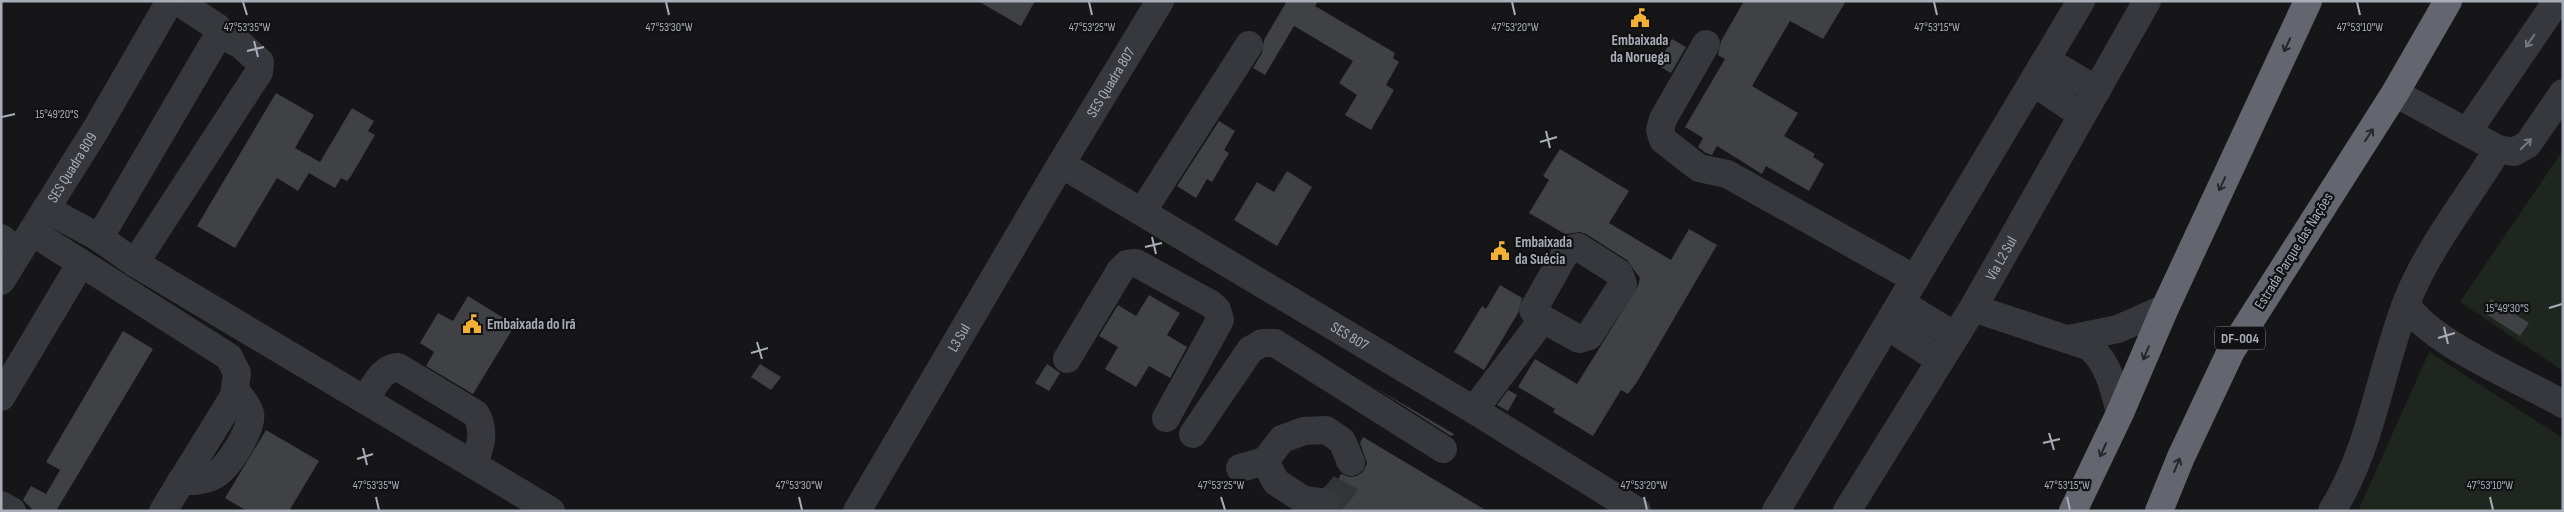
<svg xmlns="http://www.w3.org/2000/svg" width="2564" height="512" viewBox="0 0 2564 512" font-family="'Sofia Sans Condensed',sans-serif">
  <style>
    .green { fill: #1e261f }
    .building { fill: #404145 }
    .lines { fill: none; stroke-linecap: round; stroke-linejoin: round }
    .minor-tunnel { stroke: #333438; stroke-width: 28; stroke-dasharray: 28 14; stroke-linecap: butt }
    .minor { stroke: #37383d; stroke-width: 28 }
    .highway { stroke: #63666e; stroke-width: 28 }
    .oneway { stroke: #757881 }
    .oneway2 { stroke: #26262a }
    .ticks { fill: none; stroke: #a8adb8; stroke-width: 2 }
    .labels { text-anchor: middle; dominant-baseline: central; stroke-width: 4.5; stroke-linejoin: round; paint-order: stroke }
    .shield { fill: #111113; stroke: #7b7e86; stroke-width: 1 }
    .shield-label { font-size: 14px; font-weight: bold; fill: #a8adb8 }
    .poi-label { font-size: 15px; font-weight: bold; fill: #a8adb8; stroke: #111113; text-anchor: start }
    .street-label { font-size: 15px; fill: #a8adb8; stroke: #111113 }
    .ticks-label { font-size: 12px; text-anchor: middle; fill: #a8adb8; stroke: #111113; stroke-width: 4.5; stroke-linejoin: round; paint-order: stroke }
  </style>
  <rect width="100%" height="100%" fill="#161618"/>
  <g class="green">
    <path d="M2563,150V371L2460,302Z"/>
    <path d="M2429,352L2563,438V511H2358Z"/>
  </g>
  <g class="building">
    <path d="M978,1H1035L1021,26Z"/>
    <path d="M1287,1H1318L1315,6L1395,53L1393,58L1399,62L1386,85L1394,90L1371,130L1345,115L1357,95L1339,83L1353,61L1294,26L1265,75L1253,68L1262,53L1264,40Z"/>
    <path d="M1744,1H1846L1823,39L1790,21L1752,86L1798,113L1784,136L1815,154L1813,157L1824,164L1809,191L1766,166L1762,174L1717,146L1712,155L1706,153L1698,147L1703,138L1685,127L1725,59L1718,55L1721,41Z"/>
    <path d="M1672,39L1686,47L1671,73L1657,65Z"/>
    <path d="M276,93L314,115L295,148L320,162L352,108L374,121L368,131L375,135L351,176L347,181L341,178L335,188L309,173L298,191L277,178L235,248L197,226Z"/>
    <path d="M1219,121L1235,131L1224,150L1229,153L1212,182L1207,179L1196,198L1177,186Z"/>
    <path d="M1560,149L1629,191L1609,223L1671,260L1689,229L1717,245L1637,382L1628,394L1621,390L1593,436L1553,412L1555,409L1518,387L1535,359L1577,384L1638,286L1640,278L1627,260L1586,234L1580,232L1565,234L1529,213L1549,180L1543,176Z"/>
    <path d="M1287,171L1312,187L1277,246L1234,220L1257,182L1274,192Z"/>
    <path d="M1500,285L1522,298L1518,313L1484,370L1454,352L1482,306L1486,309Z"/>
    <path d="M1149,295L1180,313L1167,335L1187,347L1170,378L1149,366L1136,387L1105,369L1118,347L1099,336L1118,305L1136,316Z"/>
    <path d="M468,296L515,325L473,394L426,366L434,352L420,343L438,313L453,321Z"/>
    <path d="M2491,299L2529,323L2520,336L2483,312Z"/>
    <path d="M123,331L153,349L56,511H34L23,500L31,486L46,494L60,470L46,462Z"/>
    <path d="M760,364L781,377L771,390L751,377Z"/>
    <path d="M1047,364L1060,373L1049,391L1035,383Z"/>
    <path d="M1374,387L1454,434L1452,436H1451Z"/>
    <path d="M1508,390L1517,395L1508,411L1497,405Z"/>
    <path d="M266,430L319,461L289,511H247L225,498Z"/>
    <path d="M1363,437L1487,511H1340L1342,497L1333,489L1341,474L1349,477L1357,476L1364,471L1367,463L1360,443Z"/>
  </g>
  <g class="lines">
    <path class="minor-tunnel" d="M1327,503C1342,491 1350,482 1351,462"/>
    <g class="minor">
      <path d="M219,34L240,44L260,62L259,72L135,263L551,511"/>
      <path d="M1706,44L1663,119L1660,130L1663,140L1699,168L1727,174L1915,279"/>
      <path d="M2046,60L2097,90"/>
      <path d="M2033,82L2082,115"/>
      <path d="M2395,93L2498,149L2514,152L2528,144L2563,93"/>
      <path d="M2468,131L2557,1"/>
      <path id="s1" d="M1061,164L1474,410L1637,511"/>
      <path d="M46,209L98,237L107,225L219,34L217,27L177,1"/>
      <path d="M1142,212L1249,45"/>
      <path d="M98,237L135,263"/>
      <path d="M1,238L19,252"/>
      <path d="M1578,247L1619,273L1623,284L1589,336L1579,339L1543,319L1533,310L1567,250Z"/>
      <path d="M81,263L229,357L237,373L234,396L163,511"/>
      <path id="s2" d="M1,281L96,129L170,1"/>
      <path d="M1901,303L1955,336"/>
      <path d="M2406,304C2430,343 2521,380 2563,404"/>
      <path d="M1973,308L2090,347C2109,364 2114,389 2120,413"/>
      <path d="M1887,326L1940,360"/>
      <path d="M2069,339L2118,329L2165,308"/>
      <path d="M1067,359L1120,271L1127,264L1136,263L1211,304L1217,310L1220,320L1166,418"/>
      <path d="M1,397L81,263L32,232"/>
      <path d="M365,400C374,387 381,368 398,367L476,414C486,433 480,446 474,465"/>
      <path d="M1474,410L1543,319"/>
      <path d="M1193,434L1250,350L1262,343H1275L1443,449"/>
      <path d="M1265,461L1276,482L1304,500L1327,503"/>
      <path d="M1240,468L1265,461L1282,439L1304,431L1326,430L1342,441L1351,462"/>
      <path d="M181,481C193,481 205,481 215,475C228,468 254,427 250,413C247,404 240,397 235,390"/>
      <path d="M1,505L12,511"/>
      <path id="s3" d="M857,511L1061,164L1160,1"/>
      <path d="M1776,511L2081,1"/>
      <path id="s4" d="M1847,511L1973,308L2147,1"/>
      <path d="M2332,511C2372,447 2380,370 2407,301C2429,246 2467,200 2498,149"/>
    </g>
    <g class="highway">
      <path d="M2073,511L2120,413L2165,308L2308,1"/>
      <path d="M2159,511L2181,457L2231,351L2395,93L2448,1"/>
    </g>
  </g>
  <defs><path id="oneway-shaft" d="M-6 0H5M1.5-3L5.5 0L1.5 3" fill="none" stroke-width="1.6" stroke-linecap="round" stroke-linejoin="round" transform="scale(1.25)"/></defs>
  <g class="oneway">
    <use href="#oneway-shaft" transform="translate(2530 41) rotate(125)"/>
    <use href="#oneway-shaft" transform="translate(2526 144) rotate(-44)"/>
  </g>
  <g class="oneway2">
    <use href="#oneway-shaft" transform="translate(2287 45) rotate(115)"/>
    <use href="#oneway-shaft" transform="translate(2369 135) rotate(-57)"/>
    <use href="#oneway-shaft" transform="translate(2222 184) rotate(115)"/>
    <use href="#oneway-shaft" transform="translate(2146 353) rotate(113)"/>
    <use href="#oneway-shaft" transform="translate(2103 450) rotate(115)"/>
    <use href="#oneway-shaft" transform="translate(2177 465) rotate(-68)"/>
  </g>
  <path class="ticks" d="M243,2L247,15M666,2L669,15M1089,2L1092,15M1512,2L1515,15M1934,2L1937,15M2357,2L2360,15M254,41L258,57M247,51L264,47M2,117L15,114M1546,131L1550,148M1540,142L1557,137M1152,237L1156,254M1145,247L1162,243M2549,308L2562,304M2444,327L2448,344M2438,338L2455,333M757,342L762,359M751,353L768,348M2049,433L2054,450M2043,443L2060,439M363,448L367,465M357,459L373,454M376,497L379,510M799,497L802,510M1221,497L1225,510M1644,497L1647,510M2067,497L2070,510M2490,497L2493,510"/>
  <defs>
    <g id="civic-bare" transform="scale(1.5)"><path d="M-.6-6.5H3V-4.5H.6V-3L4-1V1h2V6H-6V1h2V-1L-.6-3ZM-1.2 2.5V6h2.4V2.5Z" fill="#f2b134" stroke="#111113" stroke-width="2.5" paint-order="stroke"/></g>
  </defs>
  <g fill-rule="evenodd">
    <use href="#civic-bare" x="1640" y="18"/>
    <use href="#civic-bare" x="1500" y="251"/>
    <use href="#civic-bare" x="472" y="324"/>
  </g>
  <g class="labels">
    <rect class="shield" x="2215" y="326.5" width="50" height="23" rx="4"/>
    <g class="shield-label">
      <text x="2240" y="338">DF-004</text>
    </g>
    <g class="poi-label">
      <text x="1640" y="40" text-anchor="middle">Embaixada<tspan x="1640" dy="17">da Noruega</tspan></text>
      <text x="1515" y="242">Embaixada<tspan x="1515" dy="17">da Suécia</tspan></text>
      <text x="487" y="324">Embaixada do Irã</text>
    </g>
    <g class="street-label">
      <text stroke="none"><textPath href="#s3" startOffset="498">SES Quadra 807</textPath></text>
      <text stroke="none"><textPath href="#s2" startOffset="134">SES Quadra 809</textPath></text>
      <text transform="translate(2294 251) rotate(-58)">Estrada Parque das Nações</text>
      <text stroke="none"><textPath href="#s4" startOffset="296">Via L2 Sul</textPath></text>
      <text stroke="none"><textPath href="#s1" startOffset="336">SES 807</textPath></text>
      <text stroke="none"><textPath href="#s3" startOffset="201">L3 Sul</textPath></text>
    </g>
  </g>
  <g class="ticks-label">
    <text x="247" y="31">47°53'35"W</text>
    <text x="669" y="31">47°53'30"W</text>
    <text x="1515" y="31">47°53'20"W</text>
    <text x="1937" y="31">47°53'15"W</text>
    <text x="1092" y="31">47°53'25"W</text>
    <text x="2360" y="31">47°53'10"W</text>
    <text x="57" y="118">15°49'20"S</text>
    <text x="2507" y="312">15°49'30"S</text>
    <text x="376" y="489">47°53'35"W</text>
    <text x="799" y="489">47°53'30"W</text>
    <text x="1221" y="489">47°53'25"W</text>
    <text x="1644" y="489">47°53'20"W</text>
    <text x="2067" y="489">47°53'15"W</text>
    <text x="2490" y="489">47°53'10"W</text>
  </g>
  <rect width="2564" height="512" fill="none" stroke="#a8adb8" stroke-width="5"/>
</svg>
